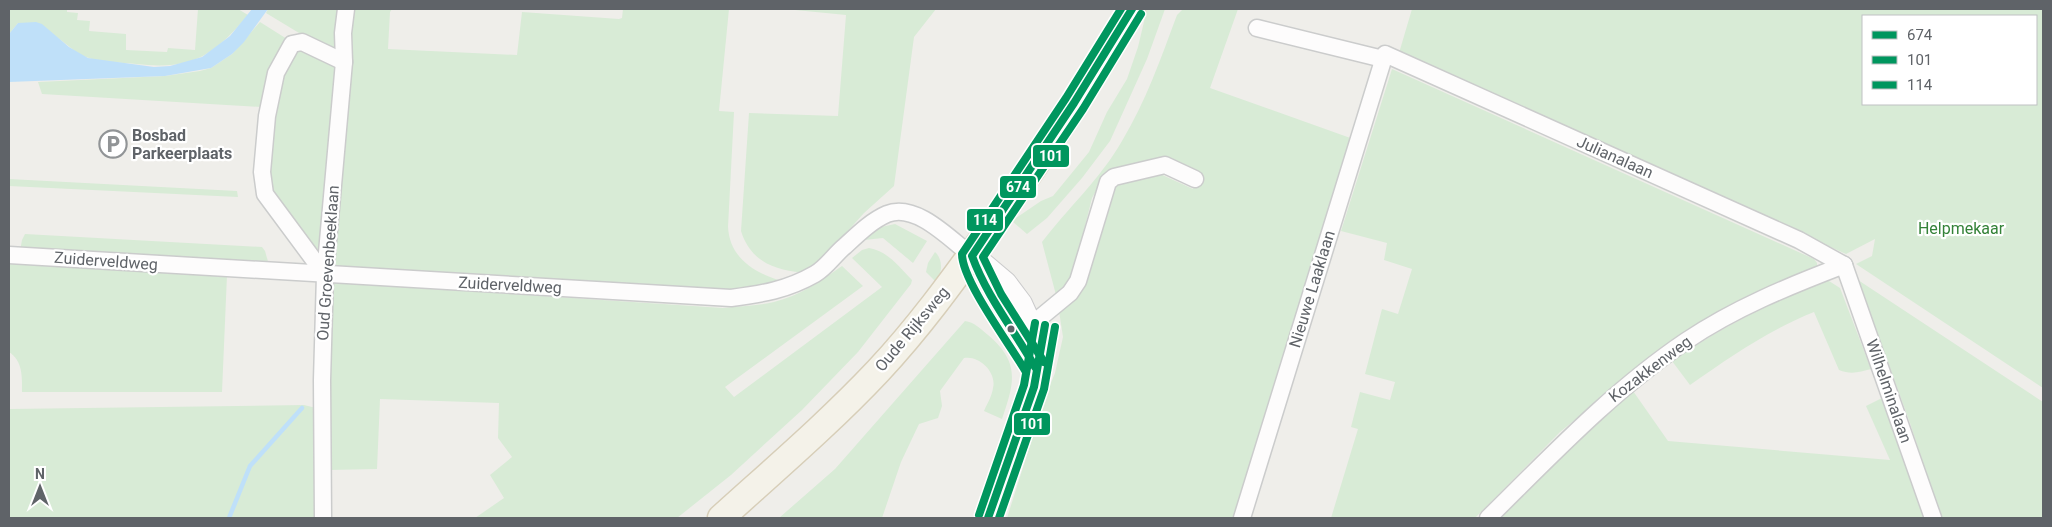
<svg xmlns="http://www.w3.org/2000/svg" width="2052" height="527" viewBox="0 0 2052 527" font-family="Roboto,sans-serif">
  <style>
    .green { fill: #d8ebd6; fill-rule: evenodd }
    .water { fill: #bfe0f9 }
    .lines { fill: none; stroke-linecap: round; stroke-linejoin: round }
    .stream { stroke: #bfe0f9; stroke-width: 4.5 }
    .street-casing { stroke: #cbcccc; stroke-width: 19 }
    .secondary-casing { stroke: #cacacb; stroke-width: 26 }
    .primary-casing { stroke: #d7ceb8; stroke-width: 29 }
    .street { stroke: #fdfcfc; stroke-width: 16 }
    .secondary { stroke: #fdfcfc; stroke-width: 24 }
    .primary { stroke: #f4f2e9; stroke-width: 26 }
    .bus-1-casing { stroke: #fff; stroke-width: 11 }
    .bus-2-casing { stroke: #fff; stroke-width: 11 }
    .bus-3-casing { stroke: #fff; stroke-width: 11 }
    .bus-1 { stroke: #00965e; stroke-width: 8 }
    .bus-2 { stroke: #00965e; stroke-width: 8 }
    .bus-3 { stroke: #00965e; stroke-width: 8 }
    .bus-dot { fill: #5f6368; stroke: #fff; stroke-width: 2 }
    .labels { text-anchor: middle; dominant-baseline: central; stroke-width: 4.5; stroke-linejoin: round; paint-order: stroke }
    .poi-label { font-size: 16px; font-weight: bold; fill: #5f6368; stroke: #fff; text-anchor: start }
    .street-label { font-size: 16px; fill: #5f6368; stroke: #fff }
    .park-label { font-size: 16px; fill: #348238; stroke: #fff }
    .line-badge { stroke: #fff; stroke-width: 2 }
    .badge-label { font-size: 14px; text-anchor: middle; font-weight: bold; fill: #fff }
  </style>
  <rect width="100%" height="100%" fill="#efeeea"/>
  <g class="green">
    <path d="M9,9H67V12L78,13L77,20L90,21L89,31L126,34V50L167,52L168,48L195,50L198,9H238L248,15C212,57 192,70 136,64C119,62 102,63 86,57C75,53 67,44 58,38C47,31 30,28 18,23L9,34Z"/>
    <path d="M268,9H340V53L309,39L266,13Z"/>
    <path d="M352,9H392L390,12L388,49L517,55L522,12L619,19L622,18L623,9H729L719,111L734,112L728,227C730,260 757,274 785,282L725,295L331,268L352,54L350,27Z"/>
    <path d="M785,9H936L914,37L894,186L864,213L811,272L808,273C777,271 751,263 741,231L749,113L838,116L846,15Z"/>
    <path d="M1147,9H1165L1147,59L1110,141L1082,178L1047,218L1027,234L1013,222V220L1041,201L1053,196L1089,152L1107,112L1127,79L1138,47Z"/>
    <path d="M1183,9H1238L1210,88L1356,140L1238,518H1007L1046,395L1055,373L1063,337L1059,311L1113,184L1158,173L1193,189L1197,178L1165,163L1101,182L1092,198L1074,270L1070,279L1056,295L1042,242C1068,208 1101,178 1122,141C1146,101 1161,58 1177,15Z"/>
    <path d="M1412,9H2043V388L1856,264L1872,256L1875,239L1846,254L1399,53ZM1863,16H2036V104H1863Z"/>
    <path d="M260,22L287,39C277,60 263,83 261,107L42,94L38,82L165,76L200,71L211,68L232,54Z"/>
    <path d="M300,46L338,65L319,263L277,204L268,180L272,113L281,76Z"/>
    <path d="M1392,69L1814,259L1817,263V268L1644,363L1560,432L1475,518H1331L1358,429L1351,427L1360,392L1390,400L1395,382L1365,374L1382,309L1398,314L1412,269L1384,260L1387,243L1341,231Z"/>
    <path d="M9,179L237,191L238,197L9,186Z"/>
    <path d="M895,224L927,241L913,263L883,238L864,240L881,227Z"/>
    <path d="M25,234L262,247L265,251L269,265L20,251L22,240Z"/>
    <path d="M869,248C888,251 899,267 912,280L911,284L858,352L802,410L731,475L677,518H475L504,498L490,475L512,457L498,438L499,403L380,399L377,469L329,470L330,282L723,308C739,306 758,306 774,302C799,296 821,281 842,266L863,286L725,387L734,397L882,287L852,258L862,250Z"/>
    <path d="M935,252C943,259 943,274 935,281L926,272L928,263Z"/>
    <path d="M9,263L227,275L222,392H22C22,377 23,361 9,352Z"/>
    <path d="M1858,280L2043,402V518H1941L1910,423Z"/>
    <path d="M1823,281H1829L1840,288L1871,369C1860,372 1851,375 1839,370L1814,312C1769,330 1730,357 1690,385L1672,361C1720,328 1770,303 1823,281Z"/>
    <path d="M965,321C974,322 981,329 988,335C1021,363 1014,383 1002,419L984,411C987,404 992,396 993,388C997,372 979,355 964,358L940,391L942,406L938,418L919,424L901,462L882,518H779L835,469Z"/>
    <path d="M1633,391L1668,441L1890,460L1866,406L1882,398L1925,518H1496L1588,430Z"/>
    <path d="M304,405L316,408L317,518H9V409Z"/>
  </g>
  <path class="water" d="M252,9H268L244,42L232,54L211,68L165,76L9,82V34L18,23L36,22L42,24L69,47L88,58L154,67L170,66L202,57L230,36Z"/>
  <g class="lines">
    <path class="stream" d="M229,518L250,466L302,408"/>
    <g class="street-casing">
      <g id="street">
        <path d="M1257,28L1383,59"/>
        <path d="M9,255L731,298C762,294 787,290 815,274C826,268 835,254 845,246C858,234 871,221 887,214C916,202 951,240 972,256"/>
        <path d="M1844,265L1933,518"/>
        <path d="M325,275L265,194L262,172L267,116L276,73L292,44L302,42L344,62"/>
        <path d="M1030,326L1070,293L1078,281L1108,182L1114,177L1165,165L1195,179"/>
        <path d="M323,518L322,380L325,275L344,62L343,33L346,9"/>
        <path d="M1242,518L1385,54L1799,240L1844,265"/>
        <path d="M1488,518C1551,456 1612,391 1686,341C1735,308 1789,286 1844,265"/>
      </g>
    </g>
    <g class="secondary-casing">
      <path id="secondary" d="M972,256L1005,284L1020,304L1030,326L1035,347L1034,387L988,518"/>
    </g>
    <g class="primary-casing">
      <path id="primary" d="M721,518C774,470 829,423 878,371C922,324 958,273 995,222C1044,154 1090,82 1132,9"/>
    </g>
    <use href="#street" class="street"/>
    <use href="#secondary" class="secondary"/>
    <use href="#primary" class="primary"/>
    <g class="bus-1-casing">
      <g id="bus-1">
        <path d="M1035,367C1014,330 987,297 972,256L1074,103L1132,9"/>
        <path d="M988,518L1034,387L1045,325"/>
      </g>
    </g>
    <g class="bus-2-casing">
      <g id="bus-2">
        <path d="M1044,362L1001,294L983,257L1083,109L1141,14"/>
        <path d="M999,518L1044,389L1055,327"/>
      </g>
    </g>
    <g class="bus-3-casing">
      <g id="bus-3">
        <path d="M1026,372C1011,346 962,281 962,254L1066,98L1121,9"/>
        <path d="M979,515L1024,385L1035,323"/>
      </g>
    </g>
    <use href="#bus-1" class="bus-1"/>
    <use href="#bus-2" class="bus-2"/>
    <use href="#bus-3" class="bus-3"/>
  </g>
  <defs>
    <g id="parking-ring" transform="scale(1.4375)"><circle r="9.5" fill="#fff" stroke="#919496" stroke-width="1.5"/><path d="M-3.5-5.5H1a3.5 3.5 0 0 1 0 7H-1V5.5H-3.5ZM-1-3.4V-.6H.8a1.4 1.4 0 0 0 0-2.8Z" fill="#919496"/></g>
  </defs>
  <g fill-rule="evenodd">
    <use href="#parking-ring" x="113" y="144"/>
  </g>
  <circle class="bus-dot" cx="1011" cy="329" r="4.5"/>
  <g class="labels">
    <g class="poi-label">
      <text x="132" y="135">Bosbad<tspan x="132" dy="18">Parkeerplaats</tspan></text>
    </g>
    <g class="street-label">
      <text transform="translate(1615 157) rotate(24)">Julianalaan</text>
      <text transform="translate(106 261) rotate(4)">Zuiderveldweg</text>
      <text transform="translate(328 263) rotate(-86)">Oud Groevenbeeklaan</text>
      <text transform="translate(510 285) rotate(3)">Zuiderveldweg</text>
      <text transform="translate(1312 289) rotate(-73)">Nieuwe Laaklaan</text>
      <text transform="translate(912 329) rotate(-50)">Oude Rijksweg</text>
      <text transform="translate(1650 369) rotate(-37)">Kozakkenweg</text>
      <text transform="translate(1889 391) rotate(71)">Wilhelminalaan</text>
    </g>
    <g class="park-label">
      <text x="1961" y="228">Helpmekaar</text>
    </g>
  </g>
  <g class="line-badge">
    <rect x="1032" y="144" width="38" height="24" rx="5" fill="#00965e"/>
    <rect x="999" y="175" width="38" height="24" rx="5" fill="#00965e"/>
    <rect x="966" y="208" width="38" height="24" rx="5" fill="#00965e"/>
    <rect x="1013" y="412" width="38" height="24" rx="5" fill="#00965e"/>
  </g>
  <g class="badge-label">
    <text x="1051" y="161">101</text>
    <text x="1018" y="192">674</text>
    <text x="985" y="225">114</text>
    <text x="1032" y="429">101</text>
  </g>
  <rect width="2052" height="527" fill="none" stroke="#5f6368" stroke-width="20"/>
  <rect x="1862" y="15" width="175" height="90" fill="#ffffff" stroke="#bfc1c3"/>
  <rect x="1872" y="31" width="25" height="8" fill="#00965e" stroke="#bfc1c3"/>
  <text x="1907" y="40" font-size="15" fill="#5f6368">674</text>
  <rect x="1872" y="56" width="25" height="8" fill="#00965e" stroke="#bfc1c3"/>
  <text x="1907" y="65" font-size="15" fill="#5f6368">101</text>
  <rect x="1872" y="81" width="25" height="8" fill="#00965e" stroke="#bfc1c3"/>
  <text x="1907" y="90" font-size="15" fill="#5f6368">114</text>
  <g transform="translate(40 487)" stroke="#ffffff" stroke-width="4" paint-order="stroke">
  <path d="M0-4L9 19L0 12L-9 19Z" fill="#5f6368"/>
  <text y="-8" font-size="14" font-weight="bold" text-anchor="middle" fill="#5f6368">N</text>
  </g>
</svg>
